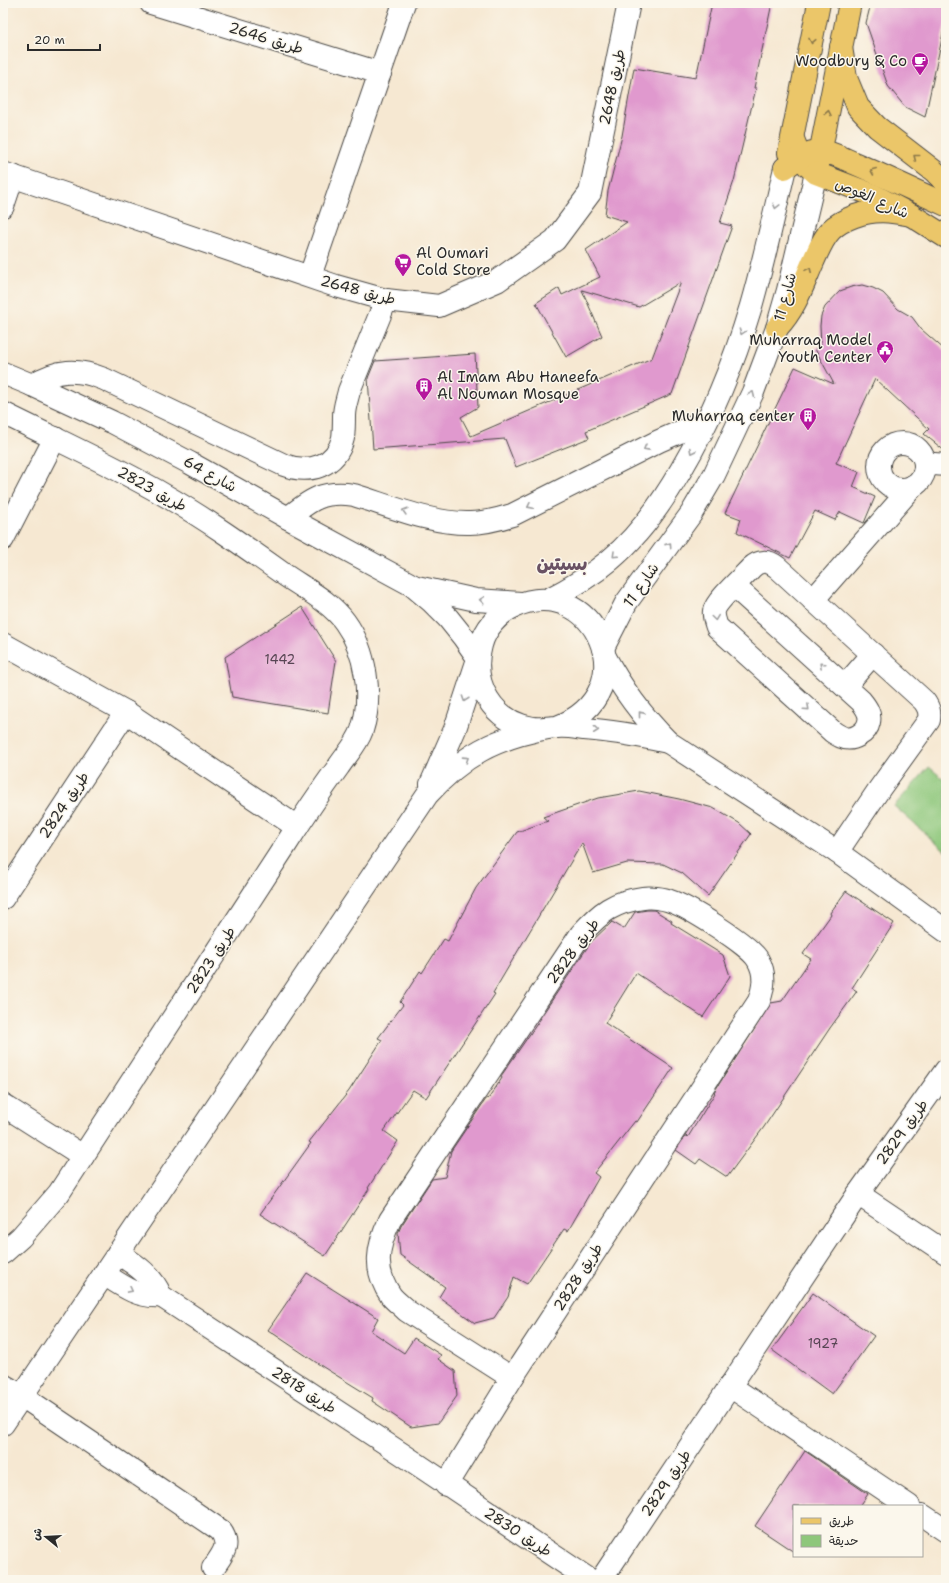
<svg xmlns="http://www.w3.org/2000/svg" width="949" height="1583" viewBox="0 0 949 1583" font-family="'Shantell Sans','Playpen Sans Arabic',sans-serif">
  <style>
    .green { fill: #8ec77b; stroke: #5c7953 }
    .building { fill: #e099ce }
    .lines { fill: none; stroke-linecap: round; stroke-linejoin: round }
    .minor-casing { stroke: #494744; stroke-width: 24 }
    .major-casing { stroke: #494744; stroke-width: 24 }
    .minor { stroke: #fff; stroke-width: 22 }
    .major { stroke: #ebc669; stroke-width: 22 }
    .oneway { stroke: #8b784a }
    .oneway2 { stroke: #a0a0a0 }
    .labels { text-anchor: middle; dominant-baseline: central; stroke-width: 3; stroke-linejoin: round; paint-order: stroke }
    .number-label { font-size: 13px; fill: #584654 }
    .street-label { font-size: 15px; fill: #2b2b2b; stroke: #fbf7ec }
    .poi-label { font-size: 15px; fill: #2b2b2b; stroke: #fbf7ec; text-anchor: end }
    .district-label { font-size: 19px; font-weight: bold; fill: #6a5264; stroke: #fbf7ec }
  </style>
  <rect width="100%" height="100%" fill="#fbf7ec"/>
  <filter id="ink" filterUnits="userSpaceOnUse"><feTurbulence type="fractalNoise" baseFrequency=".025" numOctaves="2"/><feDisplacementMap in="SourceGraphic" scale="8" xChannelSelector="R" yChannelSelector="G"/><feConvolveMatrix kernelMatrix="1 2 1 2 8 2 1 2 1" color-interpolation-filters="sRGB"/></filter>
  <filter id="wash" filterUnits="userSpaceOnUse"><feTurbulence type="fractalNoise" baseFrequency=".012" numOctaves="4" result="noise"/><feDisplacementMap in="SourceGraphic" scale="16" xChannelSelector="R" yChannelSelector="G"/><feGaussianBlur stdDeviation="0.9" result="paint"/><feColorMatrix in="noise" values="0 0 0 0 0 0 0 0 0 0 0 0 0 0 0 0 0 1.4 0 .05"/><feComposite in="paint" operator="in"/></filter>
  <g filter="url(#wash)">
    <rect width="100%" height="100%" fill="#f6e8d2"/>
    <path class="green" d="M929,767L946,781V852L894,806Z"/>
    <g id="blocks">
      <g class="building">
        <path d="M712,3H772L754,88H756L734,181L720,223L732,226L672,394L586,431L589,438L516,467L505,439L373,449L368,378L375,361L475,354L478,407L461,417L471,436L652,358L681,282L639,307L582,290L602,336L566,357L536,303L559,288L562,295L600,277L586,250L627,222L605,215L608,191L622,136L634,68L696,78Z"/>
        <path d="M871,3H946V20L925,117L905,107L888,86L866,23Z"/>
        <path d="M862,285L873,288L883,293L898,309L912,317L921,329L946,351V452L924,434L929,429L875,379L836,463L859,472L853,487L875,497L864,523L840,512L835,520L815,511L790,558L737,532L741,519L725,513L795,367L834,384L815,349L821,346L820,326L821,316L825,307L840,291L851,287Z"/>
        <path d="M302,607L336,661L328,713L232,697L225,657Z"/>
        <path d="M639,791L679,799L713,808L739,823L751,834L708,896L682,873L663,864L627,863L593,873L582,843L493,993L495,994L426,1098L413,1090L384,1131L398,1141L368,1188L369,1189L325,1256L260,1214L311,1143L309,1142L349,1091L382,1040L378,1038L403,1005L400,1002L420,971L422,973L444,939L448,941L476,888L517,832L548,821L543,817L598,798Z"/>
        <path d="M846,891L894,923L852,988L857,991L830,1028L764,1127L727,1177L700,1159L696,1164L676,1150L686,1135L688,1137L715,1093L714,1092L771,1003L782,1001L811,959L803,954L831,915L830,913Z"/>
        <path d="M647,910H654L672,921L671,923L723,955L730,976L703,1017L636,973L605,1023L673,1068L637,1122L635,1121L594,1173L599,1177L568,1231L564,1229L527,1284L514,1277L508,1297L494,1318L475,1323L439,1297L445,1287L400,1255L398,1233L401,1226L432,1179L445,1177L451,1151L486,1099L489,1098L502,1078L501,1076L541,1018H540L591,942L612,922L624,929L635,912Z"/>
        <path d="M307,1273L378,1318L371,1331L404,1353L414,1338L441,1355L438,1359L455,1371L457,1396L438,1423L411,1427L372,1401L373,1398L323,1367L268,1330Z"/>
        <path d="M813,1293L874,1336L832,1394L772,1350Z"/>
        <path d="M805,1451L868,1494L860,1506H794V1552L755,1526Z"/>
      </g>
    </g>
  </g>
  <g filter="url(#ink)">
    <use href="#blocks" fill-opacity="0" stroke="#494744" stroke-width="1"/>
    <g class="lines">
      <g class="minor-casing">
        <g id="minor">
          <path d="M151,3L380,73"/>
          <path d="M3,173L336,286L386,300L439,306L497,281L555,240L590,193L629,3"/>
          <path d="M3,206L13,176"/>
          <path d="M310,276L404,3"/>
          <path d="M3,373L32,385L112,422L190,463L288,518L412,585L431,601L448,618L464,638L478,658"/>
          <path d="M32,385C57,369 77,368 104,379L284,465C309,474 336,467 343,438C344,430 344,423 344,416C344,407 347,400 349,391L386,300"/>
          <path d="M3,413C57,440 113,465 166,496C206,519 244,546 282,573C303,588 330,601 345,622C366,651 373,696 362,730C357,744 347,754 339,766C320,792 302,819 285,846C210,961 135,1077 59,1193L21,1237L3,1253"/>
          <circle cx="902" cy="466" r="23"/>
          <path d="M926,467L934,464L946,465"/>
          <path d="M288,518C310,500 323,490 354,495C390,506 432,524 470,523C485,523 499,519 512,515L659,441L707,420"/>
          <path d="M3,539L55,438"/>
          <path d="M734,586L861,701C866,707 871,714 869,722C867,733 852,742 842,737C839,736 836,734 833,732L717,627C715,621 713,617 714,611C716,601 743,577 751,568C759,560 768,560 777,567L924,701C929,708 930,712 929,720L880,788L837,852"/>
          <path d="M417,587L476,600L521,603"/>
          <path d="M547,600C569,589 591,576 610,560C640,535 662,503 681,470C711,419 734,363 751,306C764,261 774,214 785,168"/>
          <path d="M813,600L913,486"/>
          <path d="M3,644L126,712L297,827"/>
          <path d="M603,648L626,603L691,514L714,475L753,392L777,328L788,290L816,173"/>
          <path d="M605,657C622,689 642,716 668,742L837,852L946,931"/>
          <path d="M845,686L873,654"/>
          <path d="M557,727C650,691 593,570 513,607C498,614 485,629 481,645C470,684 493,722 533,728C541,729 549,727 557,727C566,726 576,728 584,729C613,731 640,736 668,742"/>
          <path d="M431,784L455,729L476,665"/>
          <path d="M3,898L126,712"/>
          <path d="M3,1105L83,1156"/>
          <path d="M858,1194L946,1253"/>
          <path d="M118,1253C136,1265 152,1275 161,1296L402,1454L590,1580"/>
          <path d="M104,1274C122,1286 138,1298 161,1296"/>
          <path d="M3,1385L22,1396L220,1530C232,1545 222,1555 213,1568"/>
          <path d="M730,1386L909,1506"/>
          <path d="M3,1424L427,795C463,755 495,738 548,728"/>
          <path d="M446,1485L512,1378L759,1001C764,987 766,974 758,960C750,945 687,906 670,901C663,898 650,897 643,898C613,902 601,912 581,934L390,1220C377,1247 373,1270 391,1296C395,1301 402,1306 407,1311L512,1378"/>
          <path d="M922,1515L946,1531"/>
          <path d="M601,1580L858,1194L946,1070"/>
        </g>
      </g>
      <g class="major-casing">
        <g id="major">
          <path d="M841,47L846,78L858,107L877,127L934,171L946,183"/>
          <path d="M793,139L800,157L808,166L816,173L873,195L911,215L946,237"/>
          <path d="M789,153L819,3"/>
          <path d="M818,164L850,3"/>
          <path d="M785,168C795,160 808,150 821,151C832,152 845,159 856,164C886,177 916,191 946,205"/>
          <path d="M777,328C795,309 803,285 813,262C818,251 823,238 831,230C837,224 847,219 855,216C876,209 889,211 911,215"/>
        </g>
      </g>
      <use href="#minor" class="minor"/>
      <use href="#major" class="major"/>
    </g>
    <defs><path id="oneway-chevron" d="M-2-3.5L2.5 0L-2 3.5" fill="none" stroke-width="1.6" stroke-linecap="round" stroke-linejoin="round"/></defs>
    <g class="oneway">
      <use href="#oneway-chevron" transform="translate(812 41) rotate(101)"/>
      <use href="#oneway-chevron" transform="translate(828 113) rotate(-79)"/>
      <use href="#oneway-chevron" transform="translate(916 157) rotate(-142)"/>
      <use href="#oneway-chevron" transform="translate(873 171) rotate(-157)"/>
      <use href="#oneway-chevron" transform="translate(809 270) rotate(-66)"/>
    </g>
    <g class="oneway2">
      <use href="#oneway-chevron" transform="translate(776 206) rotate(104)"/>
      <use href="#oneway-chevron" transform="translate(742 332) rotate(108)"/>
      <use href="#oneway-chevron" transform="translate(752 394) rotate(-66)"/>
      <use href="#oneway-chevron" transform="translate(646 448) rotate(151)"/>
      <use href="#oneway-chevron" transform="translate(692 451) rotate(117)"/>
      <use href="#oneway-chevron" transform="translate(530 506) rotate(154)"/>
      <use href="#oneway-chevron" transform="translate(405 511) rotate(-164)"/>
      <use href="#oneway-chevron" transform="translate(669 545) rotate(-55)"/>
      <use href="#oneway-chevron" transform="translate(615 555) rotate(136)"/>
      <use href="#oneway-chevron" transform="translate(482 600) rotate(-174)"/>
      <use href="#oneway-chevron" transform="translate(715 618) rotate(82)"/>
      <use href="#oneway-chevron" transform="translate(822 665) rotate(-138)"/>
      <use href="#oneway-chevron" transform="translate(465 699) rotate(109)"/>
      <use href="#oneway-chevron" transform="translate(807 708) rotate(42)"/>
      <use href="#oneway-chevron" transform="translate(641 714) rotate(-129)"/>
      <use href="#oneway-chevron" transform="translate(596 730) rotate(6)"/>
      <use href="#oneway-chevron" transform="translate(466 759) rotate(-33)"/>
      <use href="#oneway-chevron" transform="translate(130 1290) rotate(28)"/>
    </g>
  </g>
  <defs>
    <g id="cafe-pin" transform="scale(0.9)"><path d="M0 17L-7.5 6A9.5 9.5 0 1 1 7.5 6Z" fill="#b5179e" stroke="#fbf7ec"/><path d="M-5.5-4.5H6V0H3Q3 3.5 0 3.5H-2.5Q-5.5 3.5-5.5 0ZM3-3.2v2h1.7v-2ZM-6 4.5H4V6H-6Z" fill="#fff"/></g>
    <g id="supermarket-pin" transform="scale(0.9)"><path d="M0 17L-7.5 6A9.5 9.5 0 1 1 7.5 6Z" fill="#b5179e" stroke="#fbf7ec"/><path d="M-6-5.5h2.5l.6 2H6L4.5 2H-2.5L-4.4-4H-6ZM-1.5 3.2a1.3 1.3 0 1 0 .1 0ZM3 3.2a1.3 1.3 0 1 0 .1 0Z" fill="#fff"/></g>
    <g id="civic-pin" transform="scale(0.9)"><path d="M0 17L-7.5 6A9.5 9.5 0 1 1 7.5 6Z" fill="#b5179e" stroke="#fbf7ec"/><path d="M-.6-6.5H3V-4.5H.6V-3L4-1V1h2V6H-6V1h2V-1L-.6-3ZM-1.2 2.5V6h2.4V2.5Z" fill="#fff"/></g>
    <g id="building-pin" transform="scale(0.9)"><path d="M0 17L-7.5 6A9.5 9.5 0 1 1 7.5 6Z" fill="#b5179e" stroke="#fbf7ec"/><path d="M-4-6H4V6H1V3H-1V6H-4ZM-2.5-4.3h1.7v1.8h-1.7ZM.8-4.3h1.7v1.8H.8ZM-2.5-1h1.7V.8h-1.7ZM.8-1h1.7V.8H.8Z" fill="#fff"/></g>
  </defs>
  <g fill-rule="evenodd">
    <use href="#cafe-pin" x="920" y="61"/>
    <use href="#supermarket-pin" x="403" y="262"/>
    <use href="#civic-pin" x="885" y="349"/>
    <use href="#building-pin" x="424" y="386"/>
    <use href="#building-pin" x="808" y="416"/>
  </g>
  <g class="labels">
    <g class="number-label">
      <text x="280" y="659">1442</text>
      <text x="823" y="1343">1927</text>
    </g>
    <g class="street-label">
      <text transform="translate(266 38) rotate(17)">طريق 2646</text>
      <text transform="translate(612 87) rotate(-78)">طريق 2648</text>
      <text transform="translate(872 198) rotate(24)">شارع الغوص</text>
      <text transform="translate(358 290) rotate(15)">طريق 2648</text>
      <text transform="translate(785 297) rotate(-75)">شارع 11</text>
      <text transform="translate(210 474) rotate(29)">شارع 64</text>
      <text transform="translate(152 489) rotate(29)">طريق 2823</text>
      <text transform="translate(641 585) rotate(-55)">شارع 11</text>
      <text transform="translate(64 805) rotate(-56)">طريق 2824</text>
      <text transform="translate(573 951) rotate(-53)">طريق 2828</text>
      <text transform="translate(211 960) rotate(-57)">طريق 2823</text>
      <text transform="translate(902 1132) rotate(-54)">طريق 2829</text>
      <text transform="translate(578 1277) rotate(-57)">طريق 2828</text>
      <text transform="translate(304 1390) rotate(33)">طريق 2818</text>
      <text transform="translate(666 1483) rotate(-56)">طريق 2829</text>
      <text transform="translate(518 1532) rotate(33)">طريق 2830</text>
    </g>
    <g class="poi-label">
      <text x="907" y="61">Woodbury &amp; Co</text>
      <text x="416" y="253" text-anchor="start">Al Oumari<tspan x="416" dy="17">Cold Store</tspan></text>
      <text x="872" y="340">Muharraq Model<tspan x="872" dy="17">Youth Center</tspan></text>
      <text x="437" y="377" text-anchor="start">Al Imam Abu Haneefa<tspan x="437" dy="17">Al Nouman Mosque</tspan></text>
      <text x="795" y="416">Muharraq center</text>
    </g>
    <g class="district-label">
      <text x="562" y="563">بسيتين</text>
    </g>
  </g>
  <rect width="949" height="1583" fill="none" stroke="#fbf7ec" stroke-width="16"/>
  <rect x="793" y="1505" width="130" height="52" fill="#fbf7ec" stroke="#a8a59f"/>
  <rect x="801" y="1518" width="20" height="6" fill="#ebc669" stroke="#a8a59f"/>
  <text x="829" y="1525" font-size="12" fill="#2b2b2b">طريق</text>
  <rect x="801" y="1535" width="20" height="12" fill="#8ec77b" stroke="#a8a59f"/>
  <text x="829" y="1545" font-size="12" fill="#2b2b2b">حديقة</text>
  <g transform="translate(46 1537) rotate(288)" stroke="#fbf7ec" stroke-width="3" paint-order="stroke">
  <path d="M0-3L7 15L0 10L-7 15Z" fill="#2b2b2b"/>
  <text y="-6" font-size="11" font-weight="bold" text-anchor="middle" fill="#2b2b2b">ش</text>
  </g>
  <path d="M28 44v6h72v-6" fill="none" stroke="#2b2b2b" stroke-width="2"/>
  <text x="34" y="44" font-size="12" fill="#2b2b2b" stroke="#fbf7ec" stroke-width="3" paint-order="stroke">20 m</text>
</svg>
